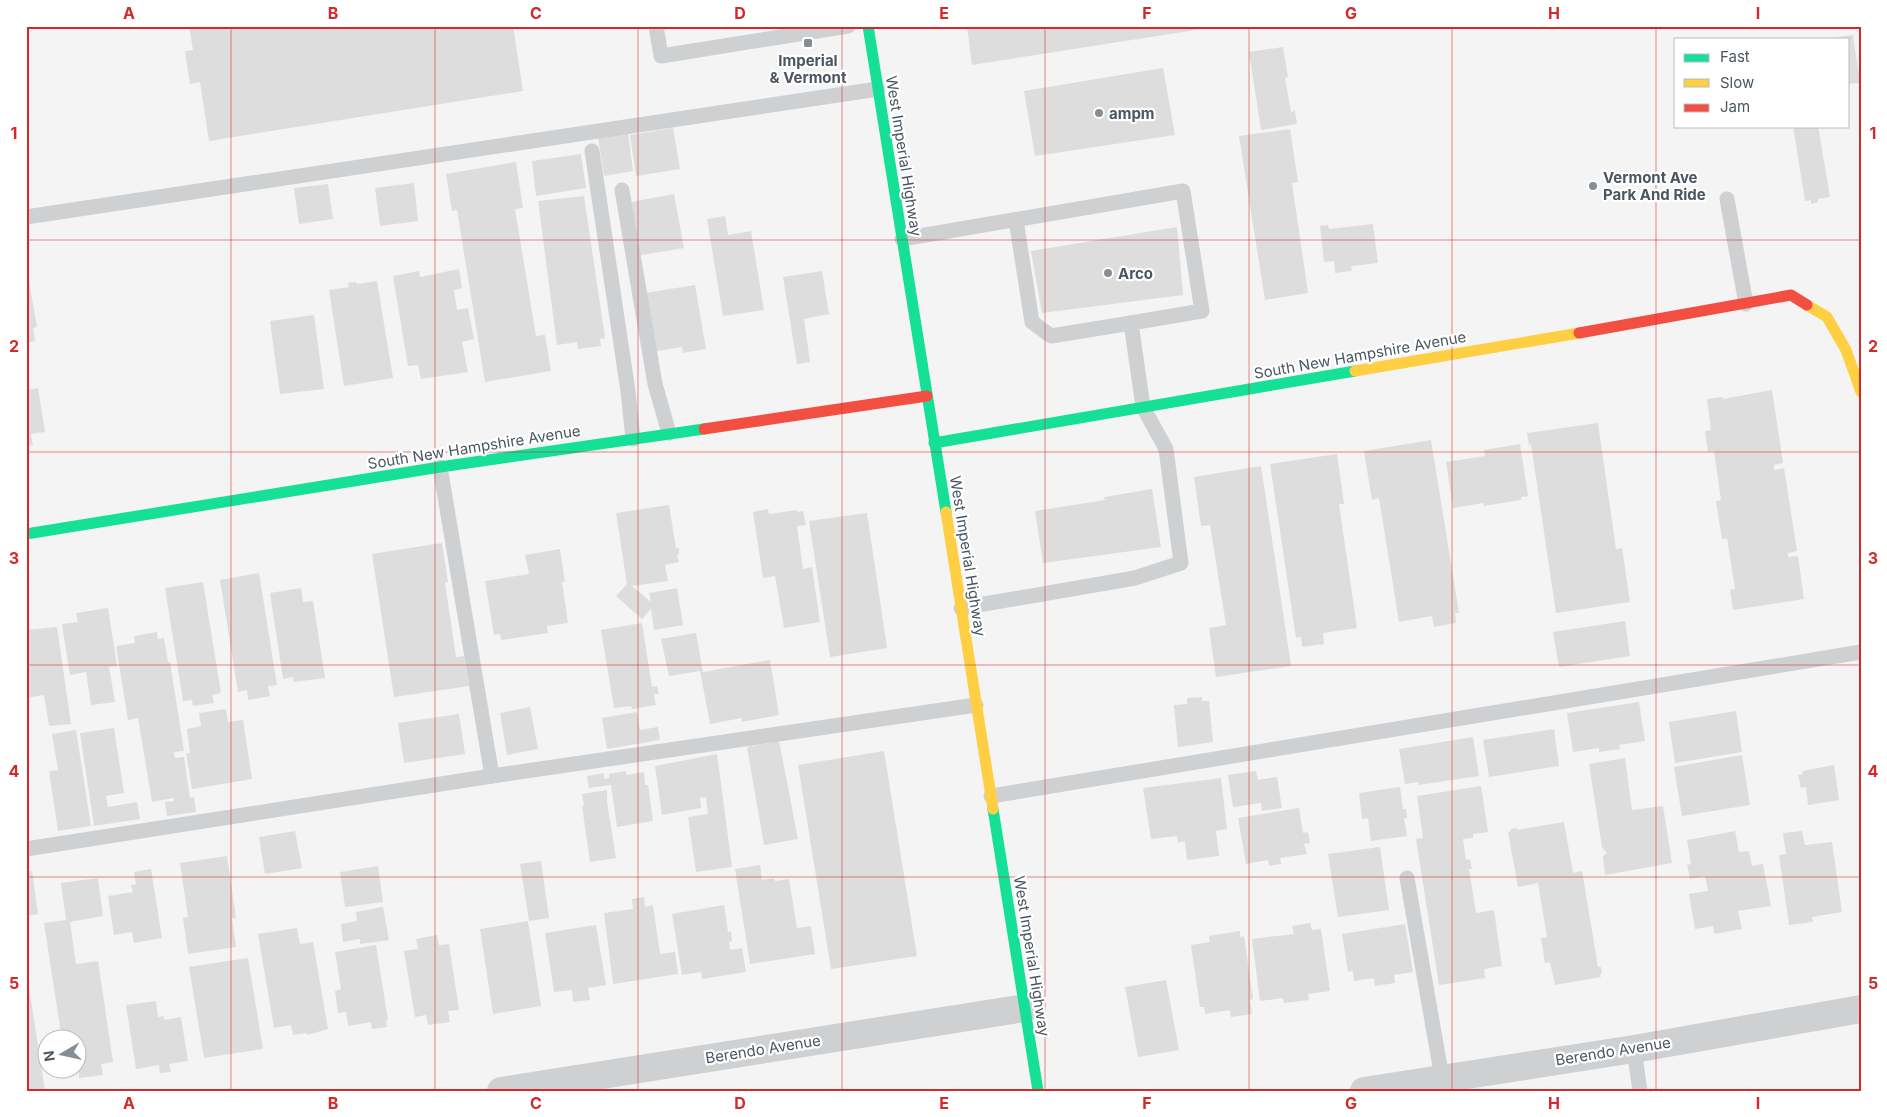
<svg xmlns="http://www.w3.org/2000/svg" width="1887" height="1117" viewBox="0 0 1887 1117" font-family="Inter,sans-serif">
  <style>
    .building { fill: #ddddde }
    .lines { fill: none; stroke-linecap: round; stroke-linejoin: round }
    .lane { stroke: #ced0d2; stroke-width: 15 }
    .street { stroke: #ced0d2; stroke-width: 28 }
    .fast { stroke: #16e098; stroke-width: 11 }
    .slow { stroke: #ffcf43; stroke-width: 11 }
    .jam { stroke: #f24e42; stroke-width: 11 }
    .grid { fill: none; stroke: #d62828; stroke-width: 1; stroke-opacity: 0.55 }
    .poi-dot { fill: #868d94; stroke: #fff; stroke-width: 2 }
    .labels { text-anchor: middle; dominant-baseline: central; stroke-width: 4.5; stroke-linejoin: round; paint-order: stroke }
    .poi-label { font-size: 15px; font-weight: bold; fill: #4a5661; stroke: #fff; text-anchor: start }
    .street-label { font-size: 15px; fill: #4a5661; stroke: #fff }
    .neatline { fill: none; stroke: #d62828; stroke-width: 2 }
    .grid-label { font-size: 16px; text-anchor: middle; font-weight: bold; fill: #d62828 }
  </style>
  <rect width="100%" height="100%" fill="#f4f4f4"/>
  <g class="building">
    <path d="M189,26H513L523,91L209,141L200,82L190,84L185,51L193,50Z"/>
    <path d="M967,26H1214L1215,27L972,65Z"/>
    <path d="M1853,35L1860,83L1848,84V39L1832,38Z"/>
    <path d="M1283,47L1288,77L1285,78L1291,112L1295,111L1297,124L1261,130L1249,52Z"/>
    <path d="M1163,68L1175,135L1035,156L1024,91Z"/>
    <path d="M1793,126H1818L1830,197L1818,199V202L1811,204V200L1805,201Z"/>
    <path d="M673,128L680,169L636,176L630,135Z"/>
    <path d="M1290,129L1298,182L1292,183L1308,293L1265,300L1239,136Z"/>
    <path d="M628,132L633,171L604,176L598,137Z"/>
    <path d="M581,154L586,188L536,196L532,161Z"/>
    <path d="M516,162L523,208L515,209L536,336L545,335L551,371L485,382L457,210L452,211L446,174Z"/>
    <path d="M414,183L418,221L380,226L375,188Z"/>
    <path d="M328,184L333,219L299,224L294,188Z"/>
    <path d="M674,194L684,248L636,256L626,203Z"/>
    <path d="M584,196L605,338L600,339L601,346L578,349L577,342L557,345L538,201Z"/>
    <path d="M725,216L728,235L751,231L764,310L723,316L707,219Z"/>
    <path d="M1373,224L1378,263L1351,266L1352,271L1335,273L1334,261L1324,262L1320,226L1328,225L1329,229Z"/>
    <path d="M1177,227L1183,295L1042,313L1031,251Z"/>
    <path d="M26,265L37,327L33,328L35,341L26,343Z"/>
    <path d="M459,269L462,288L454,290L457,310L468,308L474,339L462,342L468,372L421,379L418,365L408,366L393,276L419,271L420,277Z"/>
    <path d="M822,271L829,314L804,319L810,362L797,364L783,277Z"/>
    <path d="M377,281L393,378L344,386L329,290L349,287L348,283L356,282L357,284Z"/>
    <path d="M695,285L706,349L683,353L682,347L651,352L645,293Z"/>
    <path d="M314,315L324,389L280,394L270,321Z"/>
    <path d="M38,388L45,432L31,434L33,445L26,446V390Z"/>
    <path d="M1772,390L1783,463L1774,465V470L1784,468L1797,551L1788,553V557L1798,556L1804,599L1733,610L1730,590L1735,589L1727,538L1722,539L1716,501L1721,500L1714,451L1708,452L1705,431L1711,430L1707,399L1723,397V399Z"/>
    <path d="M1598,423L1616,549L1622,548L1630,602L1556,613L1531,444L1529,445L1527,433Z"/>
    <path d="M1431,440L1459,613H1455L1456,623L1434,627L1432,616L1399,622L1379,498L1372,500L1364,451Z"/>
    <path d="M1520,444L1528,496L1521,497V500L1484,506L1483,503L1453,508L1446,462L1485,456L1484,450Z"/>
    <path d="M1337,454L1344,504H1339L1357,628L1323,633L1324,644L1302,647L1301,637L1296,638L1270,464Z"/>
    <path d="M1261,466L1291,666L1216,677L1209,628L1226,625L1210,525L1201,526L1194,477Z"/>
    <path d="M1152,489L1161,547L1043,563L1035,511L1105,500L1104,497Z"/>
    <path d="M669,505L676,548H679V554L677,555L679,562L665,565L668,581L632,586L651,602L649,593L677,588L683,625L654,630L651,609L642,619L616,596L627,584L616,513Z"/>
    <path d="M768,509L769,514L797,510V512L803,511L806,525L797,526L803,569L812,567L820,622L784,628L775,576L763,578L753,512Z"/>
    <path d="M867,513L887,648L830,657L809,521Z"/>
    <path d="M442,543L448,582L445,583L456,657L464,656L469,686L394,697L372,554Z"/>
    <path d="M560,549L565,582H562L568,623L547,626L548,633L501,640L500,634L494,635L485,581L529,574L525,555Z"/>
    <path d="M259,573L277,685L268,686L270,696L248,700L247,690L238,692L220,580Z"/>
    <path d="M203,582L221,693L212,695L214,703L193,706L192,700L183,701L165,588Z"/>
    <path d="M301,588L303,602L313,601L325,678L294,682L293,677L283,679L270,593Z"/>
    <path d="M108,608L117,666L109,667L115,702L91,705L86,672L70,675L62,624L78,622L76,613Z"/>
    <path d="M1625,621L1630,656L1559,667L1553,632Z"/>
    <path d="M642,623L652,687L657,686L659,694H654L656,705L632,709L631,706L614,708L601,630Z"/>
    <path d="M57,627L71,724L49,726L44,695L26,698V630Z"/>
    <path d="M157,632L158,639L164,638L168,662H170L184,751L174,752L175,758L184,757L190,798L194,797L196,812L167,816L165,802L174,801V798L152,802L138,718L128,720L116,646L135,643L134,636Z"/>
    <path d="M696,633L703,672L770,660L779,715L742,722V718L710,724L700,671L669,676L661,639Z"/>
    <path d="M1202,697V701H1209L1213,742L1178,747L1174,705L1187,704V698Z"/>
    <path d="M1639,702L1645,741L1619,745L1620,749L1599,752V748L1573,752L1567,713Z"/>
    <path d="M530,707L538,749L507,755L500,713Z"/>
    <path d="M226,709L228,722L243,720L252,779L192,789L186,753H190L187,729L201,726L199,713Z"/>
    <path d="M1736,711L1742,752L1675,763L1669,722Z"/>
    <path d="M637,712L640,730L658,727L660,740L607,749L602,718Z"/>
    <path d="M459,714L465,754L404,763L398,723Z"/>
    <path d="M114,728L124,793L106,796L108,807L137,802L140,819L94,826L80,733Z"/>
    <path d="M1554,729L1559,766L1489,777L1483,740Z"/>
    <path d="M76,730L91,826L58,831L49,771L58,770L52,734Z"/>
    <path d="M1473,737L1479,776L1418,785V782L1405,784L1399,749Z"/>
    <path d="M779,741L798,839L764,845L747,747Z"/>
    <path d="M884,751L917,956L831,969L798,765Z"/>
    <path d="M717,754L732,867L696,872L688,817L708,814L706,797L700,798L701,808L662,815L655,766Z"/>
    <path d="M1742,755L1750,805L1682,816L1674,767Z"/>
    <path d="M1625,758L1632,810L1663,806L1672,863L1605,875L1603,856L1607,853L1602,847L1589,764Z"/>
    <path d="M1834,765L1839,800L1808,805L1806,787L1801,788L1798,775L1803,774V771Z"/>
    <path d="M626,771V775L644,772L645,785H648L653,821L617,827L611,785L589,788L587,776L604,773V779L609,778V774Z"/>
    <path d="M1256,771L1258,780L1277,777L1282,808L1262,811L1261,803L1233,807L1228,775Z"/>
    <path d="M1221,778L1227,829L1216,831L1219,856L1187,860L1185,841L1178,843L1177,836L1151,839L1143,788Z"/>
    <path d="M1481,786L1488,832L1473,834V838L1463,839L1466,860L1470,859L1472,869H1469L1476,913L1494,910L1502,966L1484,969L1485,978L1439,985L1416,839L1423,838L1417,796Z"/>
    <path d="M1400,787L1403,809H1406L1407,818H1404L1407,836L1371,841L1368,818L1362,819L1359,793Z"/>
    <path d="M607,790V802L616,858L590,862L582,806H584L582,794Z"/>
    <path d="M1299,808L1303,833L1308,832L1310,843L1304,844L1307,854L1280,858L1281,864L1269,866L1268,860L1246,864L1238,818Z"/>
    <path d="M1564,822L1573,873L1582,871L1598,967H1601L1602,974H1600L1601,977L1555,985L1550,962L1545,963L1541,938L1547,937L1538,883L1518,887L1508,832L1511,831V829L1517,828V830Z"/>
    <path d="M295,831L302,868L265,874L259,837Z"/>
    <path d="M1735,831L1739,852L1749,851L1752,866L1763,864L1771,906L1738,911L1742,929L1714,934L1713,926L1695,929L1689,894L1708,891L1705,876L1690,879L1687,865L1691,864L1687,840Z"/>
    <path d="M1802,831L1805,845L1832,842L1842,912L1812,917L1813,922L1789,925L1779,855L1786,854L1783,833Z"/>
    <path d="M1380,847L1389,910L1338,917L1328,854Z"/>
    <path d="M227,856L236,918H232L236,947L188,954L183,918L188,917L180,863Z"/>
    <path d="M541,861L549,918L529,921L520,864Z"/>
    <path d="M760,865L762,880L774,878L775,881L789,879L797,928L811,926L815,954L750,964L735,869Z"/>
    <path d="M378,866L383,902L345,907L340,872Z"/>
    <path d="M151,869L162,938L134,943L132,932L114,935L108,896L133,892L131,885L136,884L134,872Z"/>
    <path d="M32,871L38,914L26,916V872Z"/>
    <path d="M98,878L103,916L70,922L76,964L98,961L113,1062L101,1064L103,1075L79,1078L78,1040H62L44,923L66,920L61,883Z"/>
    <path d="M644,897L645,907L653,905L660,954L675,952L678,974L613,984L604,913L633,909L632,899Z"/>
    <path d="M724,905L728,932L731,931L732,941L729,942L730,950L742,948L746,972L702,979L701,972L682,975L672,914Z"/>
    <path d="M383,907L389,940L360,944V939L343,942L341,924L357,921L356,912Z"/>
    <path d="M528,921L541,1006L493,1014L480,929Z"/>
    <path d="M1310,923L1312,930L1321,929L1330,991L1308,994L1309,1000L1284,1003L1283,998L1260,1001L1252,939L1294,934L1292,926Z"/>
    <path d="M1405,924L1413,972L1394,975L1395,983L1375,986L1374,978L1354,981L1353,971L1348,972L1342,934Z"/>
    <path d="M596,925L606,985L588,988L590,1000L573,1002L572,990L554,992L545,933Z"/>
    <path d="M297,928L300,944L313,942L328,1029L307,1035V1033L293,1035L291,1025L274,1028L258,934Z"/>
    <path d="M1240,931V937L1244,936L1253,999L1250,1000L1252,1014L1231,1017L1230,1010L1205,1014L1204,1007H1200L1191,945L1210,942L1209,936Z"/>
    <path d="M437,935L439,945L449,944L459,1010L448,1011L450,1022L428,1025L426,1015L415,1017L404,951L418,949L416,939Z"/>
    <path d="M376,945L388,1020H386L387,1027L372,1029L371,1022L348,1026L346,1012L338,1013L335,991L341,989L335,952Z"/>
    <path d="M248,958L263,1049L204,1058L189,967Z"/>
    <path d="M26,974H27L45,1091H26Z"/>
    <path d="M1166,980L1179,1050L1138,1057L1125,987Z"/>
    <path d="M156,1001L158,1017L164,1016V1020L181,1017L188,1061L169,1064L171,1072L160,1073L159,1065L136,1069L126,1005Z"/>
  </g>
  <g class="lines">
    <g class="lane">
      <path d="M656,26L661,56L848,26"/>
      <path d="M592,151L628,391L633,439"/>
      <path d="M622,190L655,384L669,433"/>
      <path d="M1727,199L1746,304"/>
      <path d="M26,217L878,89"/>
      <path d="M1016,220L1032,322L1051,336L1131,323"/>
      <path d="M902,239L1183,191L1202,311L1131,323L1143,407L1166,449L1181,563L1135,578L961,608"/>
      <path d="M440,467L492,776"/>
      <path d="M991,796L1861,652"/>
      <path d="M26,849L492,776L976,705"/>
      <path d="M1407,878L1442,1078"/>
      <path d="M1634,1049L1640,1091"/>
    </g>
    <g class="street">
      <path d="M501,1091L1025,1008"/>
      <path d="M1364,1091L1634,1049L1861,1009"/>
    </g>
    <g class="fast">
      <path d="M868,26L946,512"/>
      <path d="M934,443L1355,371"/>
      <path d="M26,534L440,467L704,429"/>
      <path d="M993,809L1038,1091"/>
    </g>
    <g class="slow">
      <path d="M1807,305L1827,317L1846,350L1861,392"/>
      <path d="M1355,371L1579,333"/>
      <path d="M946,512L993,809"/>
    </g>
    <g class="jam">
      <path d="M1579,333L1791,295L1807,305"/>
      <path d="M704,429L927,396"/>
    </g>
  </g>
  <path class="grid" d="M231,26V1091M435,26V1091M638,26V1091M842,26V1091M1045,26V1091M1249,26V1091M1452,26V1091M1656,26V1091M26,240H1861M26,452H1861M26,665H1861M26,877H1861"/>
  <g class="poi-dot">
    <rect x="803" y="38" width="10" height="10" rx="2.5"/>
    <circle cx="1099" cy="113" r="5"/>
    <circle cx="1593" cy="186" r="5"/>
    <circle cx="1108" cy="273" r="5"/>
  </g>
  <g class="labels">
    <g class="poi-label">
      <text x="808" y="60" text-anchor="middle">Imperial<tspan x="808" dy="17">&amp; Vermont</tspan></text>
      <text x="1109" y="113">ampm</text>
      <text x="1603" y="177">Vermont Ave<tspan x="1603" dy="17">Park And Ride</tspan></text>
      <text x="1118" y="273">Arco</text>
    </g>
    <g class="street-label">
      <text transform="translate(904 156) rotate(81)">West Imperial Highway</text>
      <text transform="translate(1360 355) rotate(-10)">South New Hampshire Avenue</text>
      <text transform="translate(474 447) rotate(-9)">South New Hampshire Avenue</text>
      <text transform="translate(968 556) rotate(81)">West Imperial Highway</text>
      <text transform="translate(1032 956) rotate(81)">West Imperial Highway</text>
      <text transform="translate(763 1049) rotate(-9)">Berendo Avenue</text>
      <text transform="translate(1613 1051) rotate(-9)">Berendo Avenue</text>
    </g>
  </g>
  <rect width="1887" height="1117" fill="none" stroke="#ffffff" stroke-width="55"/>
  <rect x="1674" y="38" width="175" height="90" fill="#ffffff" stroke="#b7bbc0"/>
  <rect x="1684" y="54" width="25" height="8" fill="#16e098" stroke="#b7bbc0"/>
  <text x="1720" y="62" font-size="15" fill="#4a5661">Fast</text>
  <rect x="1684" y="79" width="25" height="8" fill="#ffcf43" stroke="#b7bbc0"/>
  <text x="1720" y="88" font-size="15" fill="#4a5661">Slow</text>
  <rect x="1684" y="104" width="25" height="8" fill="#f24e42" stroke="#b7bbc0"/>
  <text x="1720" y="112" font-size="15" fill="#4a5661">Jam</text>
  <g transform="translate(62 1054) rotate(261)"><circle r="24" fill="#ffffff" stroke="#b7bbc0"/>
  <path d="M0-4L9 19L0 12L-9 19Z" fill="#868d94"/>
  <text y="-8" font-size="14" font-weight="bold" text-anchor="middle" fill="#4a5661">N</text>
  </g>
  <rect x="28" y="28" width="1832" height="1062" class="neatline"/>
  <g class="grid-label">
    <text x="129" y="19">A</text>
    <text x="333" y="19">B</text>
    <text x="536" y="19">C</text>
    <text x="740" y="19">D</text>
    <text x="944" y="19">E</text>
    <text x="1147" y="19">F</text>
    <text x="1351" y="19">G</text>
    <text x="1554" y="19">H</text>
    <text x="1758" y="19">I</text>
    <text x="14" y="139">1</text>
    <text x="1873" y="139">1</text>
    <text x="14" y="352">2</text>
    <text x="1873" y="352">2</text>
    <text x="14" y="564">3</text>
    <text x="1873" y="564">3</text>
    <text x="14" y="777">4</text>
    <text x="1873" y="777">4</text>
    <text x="14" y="989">5</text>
    <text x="1873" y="989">5</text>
    <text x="129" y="1109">A</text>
    <text x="333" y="1109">B</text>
    <text x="536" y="1109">C</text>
    <text x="740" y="1109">D</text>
    <text x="944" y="1109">E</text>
    <text x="1147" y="1109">F</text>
    <text x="1351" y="1109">G</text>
    <text x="1554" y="1109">H</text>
    <text x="1758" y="1109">I</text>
  </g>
</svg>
